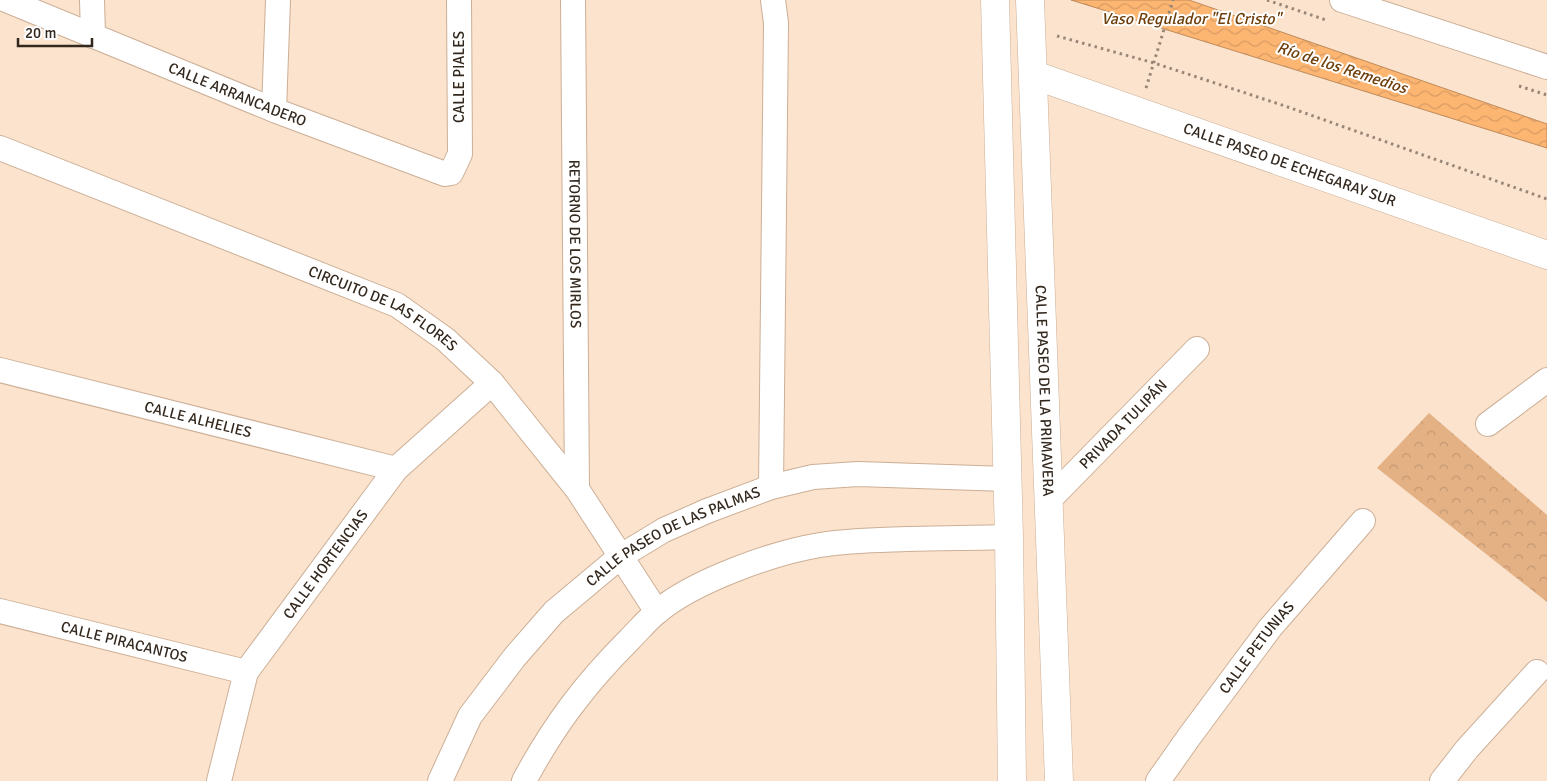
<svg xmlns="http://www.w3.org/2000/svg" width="1547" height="781" viewBox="0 0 1547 781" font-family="Signika,sans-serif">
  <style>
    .park { fill: url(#park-crowns) }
    .water { fill: url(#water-waves); stroke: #c08b59 }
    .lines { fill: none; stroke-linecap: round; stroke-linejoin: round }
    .minor-casing { stroke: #ccaf96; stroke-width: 26 }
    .tertiary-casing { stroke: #ccaf96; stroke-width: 29 }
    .path { stroke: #988677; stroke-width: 3; stroke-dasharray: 2.5 4; stroke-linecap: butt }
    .minor { stroke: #fff; stroke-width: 24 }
    .tertiary { stroke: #fff; stroke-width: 28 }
    .labels { text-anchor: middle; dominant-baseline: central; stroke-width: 4; stroke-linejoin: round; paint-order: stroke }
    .street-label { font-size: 15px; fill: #33281e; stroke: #fff }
    .water-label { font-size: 16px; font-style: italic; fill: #6e3f0b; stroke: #fff }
  </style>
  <defs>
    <pattern id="park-crowns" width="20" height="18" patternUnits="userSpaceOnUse" patternTransform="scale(1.25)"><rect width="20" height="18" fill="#e4b184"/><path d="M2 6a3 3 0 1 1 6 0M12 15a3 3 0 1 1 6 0" fill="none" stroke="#c49872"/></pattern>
    <pattern id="water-waves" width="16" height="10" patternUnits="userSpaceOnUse" patternTransform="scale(1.25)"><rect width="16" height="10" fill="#fdb572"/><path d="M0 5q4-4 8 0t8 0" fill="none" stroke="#d99c62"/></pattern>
  </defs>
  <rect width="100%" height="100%" fill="#fbe3ce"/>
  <path class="park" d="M1429,413L1547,515V602L1377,468Z"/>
  <path class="water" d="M1071,0H1189L1547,124V148Z"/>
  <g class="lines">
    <g class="minor-casing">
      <g id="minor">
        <path id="s1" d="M6,0L274,110L445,174L451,173L460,154L459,0"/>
        <path d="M92,0L93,36"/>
        <path id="s2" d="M573,0L577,489"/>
        <path d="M1342,0L1547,67"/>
        <path d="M274,110L278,0"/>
        <path id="s3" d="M0,148L397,305L445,339L492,383L577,489L657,612"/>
        <path id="s4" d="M0,370L396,469"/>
        <path d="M1488,424L1547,380"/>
        <path d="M771,487L776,23L773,0"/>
        <path id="s5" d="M1049,500L1197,349"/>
        <path id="s6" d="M0,611L246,672"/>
        <path id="s7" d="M219,781L246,672L396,469L492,383"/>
        <path id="s8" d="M440,781L470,716L514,658L554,612L621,556L664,530L707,511L771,487L813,477L858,474L1007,479"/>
        <path d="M524,781C554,725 585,684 630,639C639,630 647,620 657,612C694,581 772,553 820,545C849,540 878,540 907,539C941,538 975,538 1009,537"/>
        <path id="s9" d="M1158,781L1189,737L1270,628L1363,521"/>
        <path d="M1442,781L1467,749L1537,672"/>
      </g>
    </g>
    <g class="tertiary-casing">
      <g id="tertiary">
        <path d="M995,0L1009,537L1012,781"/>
        <path id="s10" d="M1030,0L1059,781"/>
        <path id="s11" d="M1034,75L1547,255"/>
      </g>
    </g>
    <g class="path">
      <path d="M1267,0L1326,20"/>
      <path d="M1057,36L1154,63L1285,106L1547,199"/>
      <path d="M1519,86L1547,95"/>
      <path d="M1146,88L1173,0"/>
    </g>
    <use href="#minor" class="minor"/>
    <use href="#tertiary" class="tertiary"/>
  </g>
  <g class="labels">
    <g class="street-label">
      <text transform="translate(459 77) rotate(-90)">CALLE PIALES</text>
      <text stroke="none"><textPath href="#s1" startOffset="250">CALLE ARRANCADERO</textPath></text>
      <text stroke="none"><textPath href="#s11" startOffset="271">CALLE PASEO DE ECHEGARAY SUR</textPath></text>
      <text stroke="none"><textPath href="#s2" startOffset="244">RETORNO DE LOS MIRLOS</textPath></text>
      <text stroke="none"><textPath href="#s3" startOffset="416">CIRCUITO DE LAS FLORES</textPath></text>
      <text stroke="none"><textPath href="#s10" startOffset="391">CALLE PASEO DE LA PRIMAVERA</textPath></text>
      <text stroke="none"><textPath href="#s4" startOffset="204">CALLE ALHELIES</textPath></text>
      <text stroke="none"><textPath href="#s5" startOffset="106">PRIVADA TULIPÁN</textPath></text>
      <text stroke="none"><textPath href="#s8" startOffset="348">CALLE PASEO DE LAS PALMAS</textPath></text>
      <text stroke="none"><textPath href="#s7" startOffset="246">CALLE HORTENCIAS</textPath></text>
      <text stroke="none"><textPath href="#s6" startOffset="128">CALLE PIRACANTOS</textPath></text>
      <text stroke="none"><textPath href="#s9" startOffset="166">CALLE PETUNIAS</textPath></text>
    </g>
    <g class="water-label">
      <text x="1191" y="19">Vaso Regulador "El Cristo"</text>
      <text transform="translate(1342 68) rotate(18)">Río de los Remedios</text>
    </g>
  </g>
  <path d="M18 38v8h74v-8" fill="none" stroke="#33281e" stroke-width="2.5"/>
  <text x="25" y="38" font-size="15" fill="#33281e" stroke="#ffffff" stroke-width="4" paint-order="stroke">20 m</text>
</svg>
